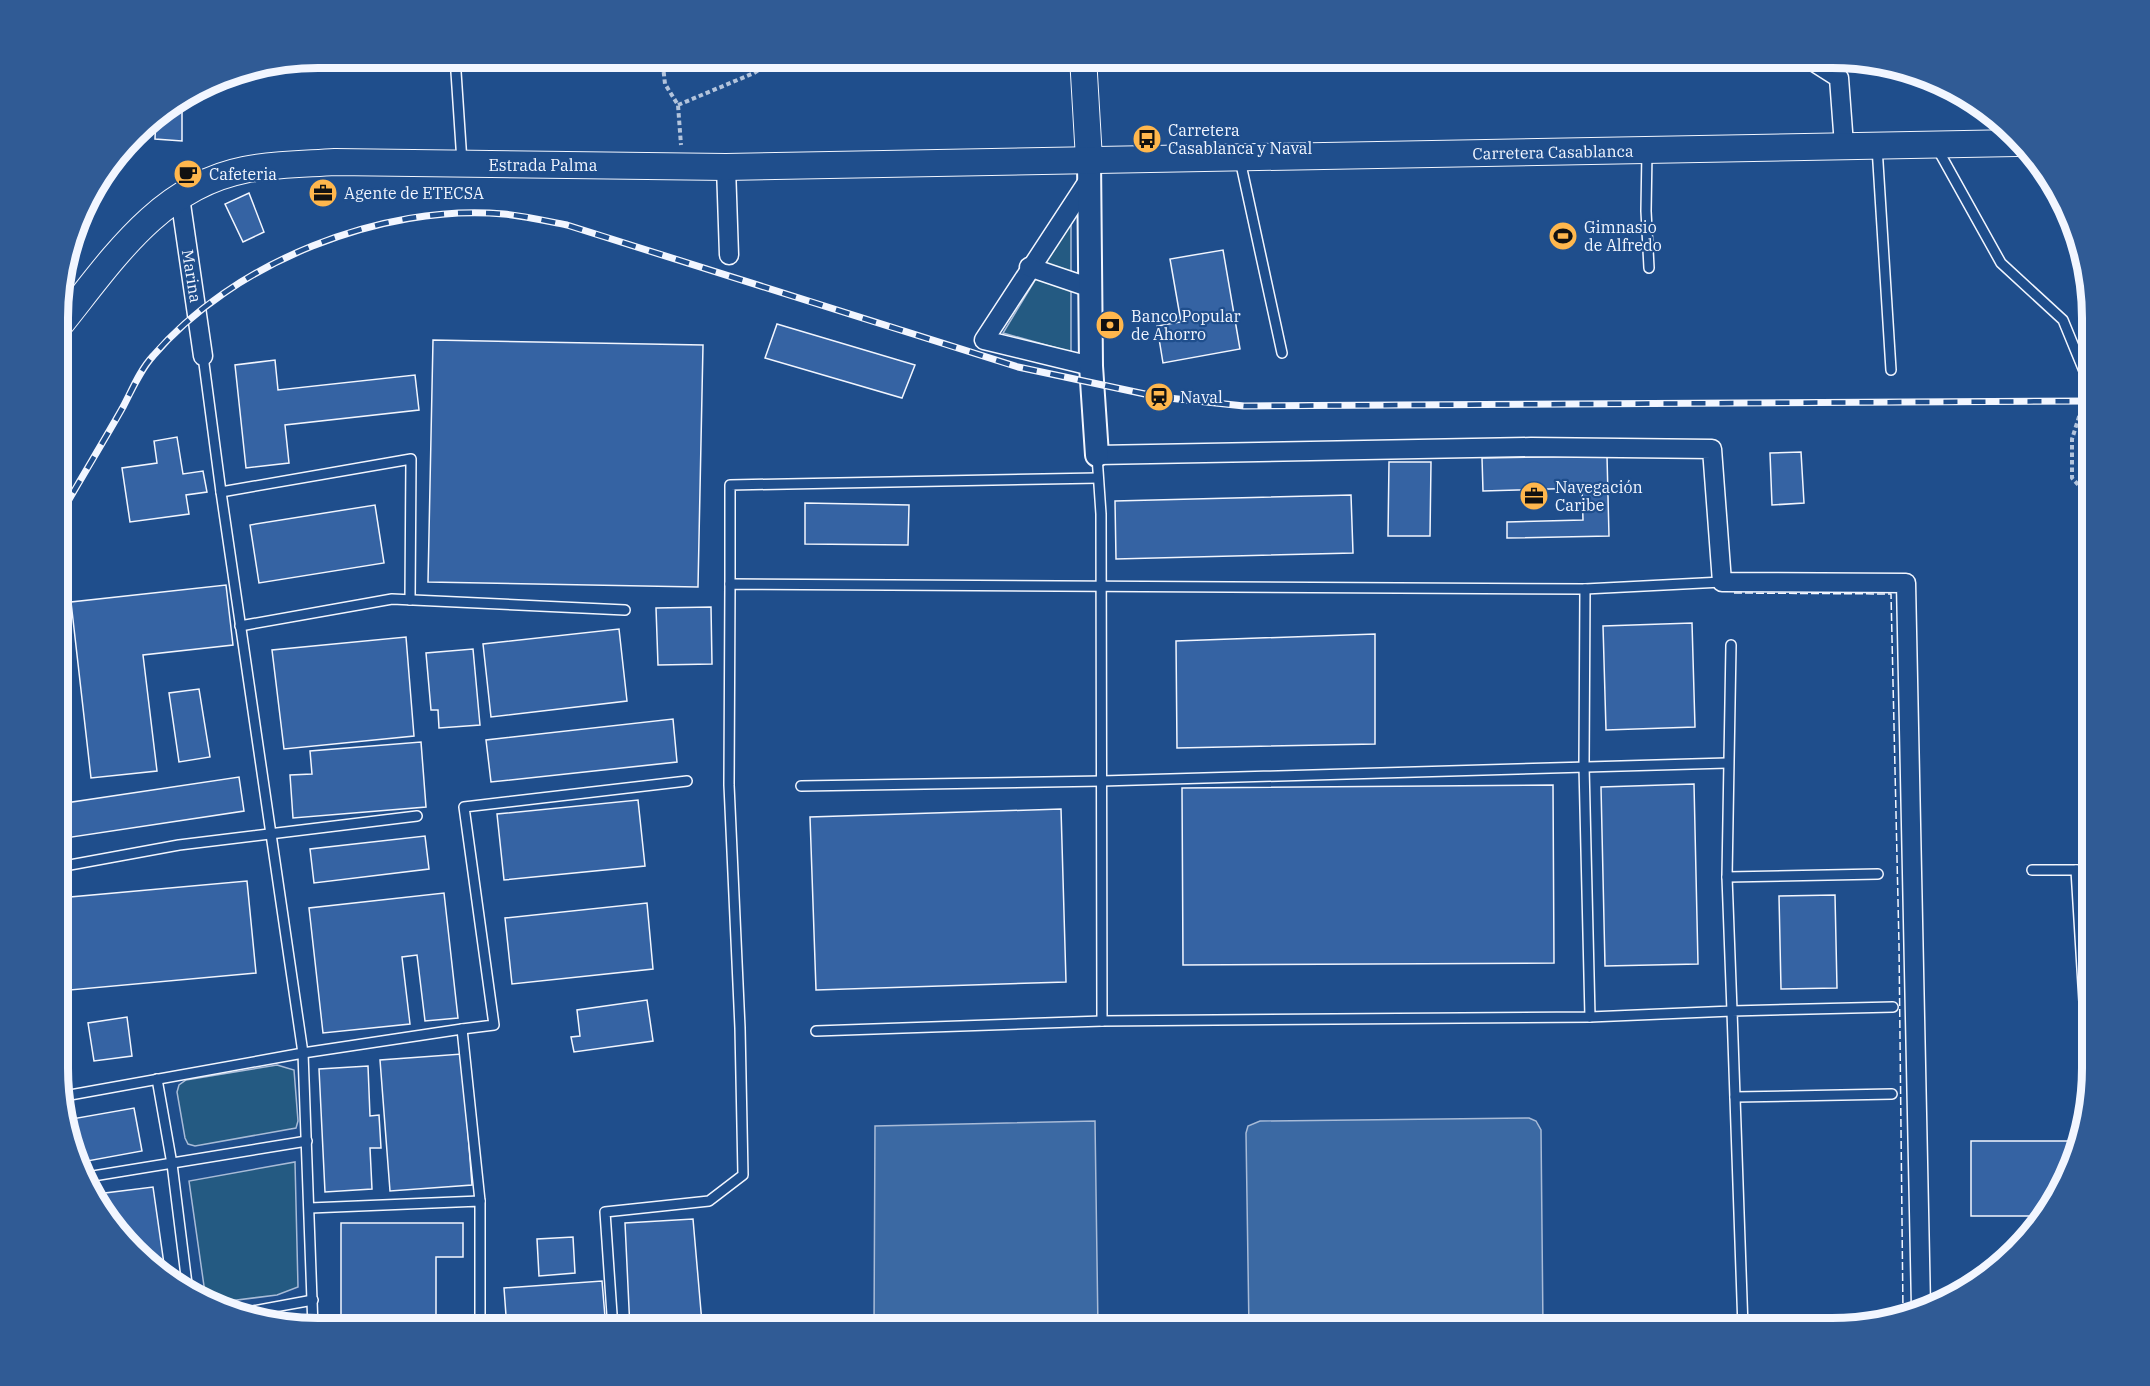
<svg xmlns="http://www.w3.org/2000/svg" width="2150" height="1386" viewBox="0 0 2150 1386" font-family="'IBM Plex Serif',serif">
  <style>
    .green { fill: #245a82; stroke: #a8bbd7; stroke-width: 1.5 }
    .water { fill: #3b69a3; stroke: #a8bbd7; stroke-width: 1.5 }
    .building { fill: #3563a3; stroke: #f2f6ff; stroke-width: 1.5 }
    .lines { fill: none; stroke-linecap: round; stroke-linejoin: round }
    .service-casing { stroke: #f2f6ff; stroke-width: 12 }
    .minor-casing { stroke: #f2f6ff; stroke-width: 21 }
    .tertiary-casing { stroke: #f2f6ff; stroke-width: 26 }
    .secondary-casing { stroke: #f2f6ff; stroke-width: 28 }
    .path { stroke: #b3c4dc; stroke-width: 4; stroke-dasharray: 4.5 3; stroke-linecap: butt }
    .service { stroke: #1f4e8c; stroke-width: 9 }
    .minor { stroke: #1f4e8c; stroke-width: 18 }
    .tertiary { stroke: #1f4e8c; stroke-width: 22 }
    .secondary { stroke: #1f4e8c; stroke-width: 26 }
    .rail-casing { stroke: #f2f6ff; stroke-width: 7 }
    .rail { stroke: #1f4e8c; stroke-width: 4.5; stroke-dasharray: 14; stroke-linecap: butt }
    .fence { stroke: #f2f6ff; stroke-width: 1.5; stroke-dasharray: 8 3; stroke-linecap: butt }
    .labels { text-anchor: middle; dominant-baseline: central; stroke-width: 4.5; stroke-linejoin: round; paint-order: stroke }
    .poi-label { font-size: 16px; fill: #f2f6ff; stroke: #1f4e8c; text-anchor: start }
    .street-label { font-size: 16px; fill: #f2f6ff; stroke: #1f4e8c }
    .rim { fill: none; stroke: #f2f6ff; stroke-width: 8 }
  </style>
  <rect width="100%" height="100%" fill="#1f4e8c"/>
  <g class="green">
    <path d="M1071,221V352L1003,333Z"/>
    <path d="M277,1065L294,1070L298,1121L296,1128L195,1146L188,1144L185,1138L177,1092L179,1085L186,1080Z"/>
    <path d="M295,1162L298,1287L277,1295L213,1303L206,1300L189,1181Z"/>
  </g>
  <g class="water">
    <path d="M1529,1118L1536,1121L1541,1130L1543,1329H1249L1246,1133L1248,1126L1260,1121Z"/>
    <path d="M1095,1121L1098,1329H874L875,1126Z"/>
  </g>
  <g class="building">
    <path d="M723,57H741L743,66L726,70Z"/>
    <path d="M744,57H762L746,62Z"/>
    <path d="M182,100V141L155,139L156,115Z"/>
    <path d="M249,193L264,232L243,242L225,204Z"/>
    <path d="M1223,250L1240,349L1163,363L1157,326L1181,322L1170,259Z"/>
    <path d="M777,324L915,365L902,398L765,358Z"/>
    <path d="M433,340L703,345L698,587L428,582Z"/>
    <path d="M275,360L278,390L415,375L419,410L285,425L289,463L246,468L235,365Z"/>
    <path d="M177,437L183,474L203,471L207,492L186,495L189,514L130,522L122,468L157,463L154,441Z"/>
    <path d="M1801,452L1804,503L1772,505L1770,453Z"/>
    <path d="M1607,456L1609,536L1507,538V522L1583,520L1582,488L1483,491L1482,458Z"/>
    <path d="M1389,462H1431L1430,536H1388Z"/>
    <path d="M1351,495L1353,553L1116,559L1115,501Z"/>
    <path d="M805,503L909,505L908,545L805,544Z"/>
    <path d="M375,505L384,563L259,583L250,525Z"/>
    <path d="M226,585L233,645L143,655L157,771L91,778L71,602Z"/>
    <path d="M711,607L712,664L658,665L656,608Z"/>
    <path d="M1692,623L1695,727L1606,730L1603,626Z"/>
    <path d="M619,629L627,701L491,717L483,644Z"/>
    <path d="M1375,634V744L1177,748L1176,641Z"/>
    <path d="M406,637L414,736L284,749L272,650Z"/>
    <path d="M473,649L480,725L439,728L438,710H431L426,653Z"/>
    <path d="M199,689L210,757L179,762L169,693Z"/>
    <path d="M673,719L677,762L491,782L486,740Z"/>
    <path d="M421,742L426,807L293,818L290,775L312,774L310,751Z"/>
    <path d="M239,777L244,811L59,839V804Z"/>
    <path d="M1694,784L1698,964L1605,966L1601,787Z"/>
    <path d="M1553,785L1554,963L1183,965L1182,788Z"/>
    <path d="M638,800L645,866L504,880L497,814Z"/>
    <path d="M1061,809L1066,982L816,990L810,817Z"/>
    <path d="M425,836L429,869L314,883L310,849Z"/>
    <path d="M247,881L256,973L59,991V898Z"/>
    <path d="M444,893L458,1018L425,1021L417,955L402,957L410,1024L323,1033L309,908Z"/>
    <path d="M1835,895L1837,988L1781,989L1779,896Z"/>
    <path d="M647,903L653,969L512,984L505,918Z"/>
    <path d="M647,1000L653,1041L574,1052L571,1037L580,1036L577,1010Z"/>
    <path d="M127,1017L132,1056L94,1061L88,1023Z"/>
    <path d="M462,1054L472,1185L390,1191L380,1060Z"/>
    <path d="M368,1066L370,1116L379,1115L381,1148H370L372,1189L325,1192L319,1069Z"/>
    <path d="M134,1108L142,1151L82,1162L66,1120Z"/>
    <path d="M1971,1141H2081L2079,1152L2046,1216H1971Z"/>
    <path d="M153,1187L166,1278L101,1213L97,1194Z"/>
    <path d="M693,1219L702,1323L767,1320L768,1329H630L625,1223Z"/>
    <path d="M341,1223H463V1257H436V1329H382V1326L341,1329Z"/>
    <path d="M573,1237L575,1273L539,1276L537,1239Z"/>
    <path d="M602,1281L606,1329H507L504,1288Z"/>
  </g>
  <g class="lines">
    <g class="service-casing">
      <g id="service">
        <path d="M455,57L462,162"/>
        <path d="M1877,147L1891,370"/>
        <path d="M1937,148L2001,263L2063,320L2086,376"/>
        <path d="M1647,152L1646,211L1649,268"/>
        <path d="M1240,160L1282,353"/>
        <path d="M203,356L221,492L303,1053L313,1328"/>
        <path d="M1097,456L1101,514L1102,1021"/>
        <path d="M221,492L411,459L410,600"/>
        <path d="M730,584V485L1098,478"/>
        <path d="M1585,589L1584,766L1590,1017"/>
        <path d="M240,626L392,599L625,610"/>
        <path d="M1731,645L1727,877L1878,874"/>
        <path d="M801,786L1102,781L1727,763"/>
        <path d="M59,867L179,845L417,816"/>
        <path d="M2032,870H2092"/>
        <path d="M2076,870L2087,1051"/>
        <path d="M462,1029L494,1025L464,807L687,781"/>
        <path d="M816,1031L1102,1021L1590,1017L1732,1011L1727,877"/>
        <path d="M157,1079L172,1164L188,1292"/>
        <path d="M59,1097L303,1053L462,1029L480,1201"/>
        <path d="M1735,1097L1892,1094"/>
        <path d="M87,1177L307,1141"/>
        <path d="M310,1208L480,1201V1329"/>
        <path d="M236,1314L313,1300"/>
        <path d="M1743,1328L1732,1011L1893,1007"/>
        <path d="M613,1329L605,1212L709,1201L743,1175L740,1028L729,785L730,584L1585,589L1722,582"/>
      </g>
    </g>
    <g class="minor-casing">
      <g id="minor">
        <path d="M1806,57L1839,78L1844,145"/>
        <path d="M726,167L729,255"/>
        <path d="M1090,178L984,340L1091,366"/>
        <path d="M180,197L203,356"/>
        <path d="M1029,267L1091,288"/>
        <path d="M1097,455L1531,447L1712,449L1722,582L1906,583L1921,1307"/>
      </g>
    </g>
    <g class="tertiary-casing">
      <path id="tertiary" d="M1089,159L1091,366L1097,455"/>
    </g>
    <g class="secondary-casing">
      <g id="secondary">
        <path d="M1083,57L1089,159"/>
        <path d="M59,326C110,263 158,187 244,170C273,164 305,164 335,162L726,167L2017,143"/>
      </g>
    </g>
    <g class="path">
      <path d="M662,57L665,84L678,105L681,145"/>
      <path d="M678,105L754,73L778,57"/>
      <path d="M2085,387L2084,401L2072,439V478L2092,500"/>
    </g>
    <use href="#service" class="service"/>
    <use href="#minor" class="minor"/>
    <use href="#tertiary" class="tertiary"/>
    <use href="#secondary" class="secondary"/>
    <g class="rail-casing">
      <path id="rail" d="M59,517C80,480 102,444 123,407C132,390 140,370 153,356C232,263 382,203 504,214C525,216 546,221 567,225L1018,367L1159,397L1244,406L2092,401"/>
    </g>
    <use href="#rail" class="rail"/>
    <path class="fence" d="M1734,593L1891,594L1899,945L1903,1312"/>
  </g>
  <defs>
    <g id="bus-disc" transform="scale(1.5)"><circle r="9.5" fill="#ffb74d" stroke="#1f4e8c"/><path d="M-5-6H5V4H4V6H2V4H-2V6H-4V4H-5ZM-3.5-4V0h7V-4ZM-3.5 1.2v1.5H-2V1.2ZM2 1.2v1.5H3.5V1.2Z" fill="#111"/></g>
    <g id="cafe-disc" transform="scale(1.5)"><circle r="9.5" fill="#ffb74d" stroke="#1f4e8c"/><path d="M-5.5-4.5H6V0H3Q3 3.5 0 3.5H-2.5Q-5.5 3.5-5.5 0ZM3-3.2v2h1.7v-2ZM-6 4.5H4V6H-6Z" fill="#111"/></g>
    <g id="office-disc" transform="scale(1.5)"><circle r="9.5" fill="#ffb74d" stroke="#1f4e8c"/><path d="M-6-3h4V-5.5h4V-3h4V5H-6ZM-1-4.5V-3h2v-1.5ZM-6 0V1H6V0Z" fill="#111"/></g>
    <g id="stadium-disc" transform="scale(1.5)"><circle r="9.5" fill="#ffb74d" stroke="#1f4e8c"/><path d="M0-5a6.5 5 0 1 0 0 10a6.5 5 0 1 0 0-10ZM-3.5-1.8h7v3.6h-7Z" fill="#111"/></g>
    <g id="bank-disc" transform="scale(1.5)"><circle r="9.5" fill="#ffb74d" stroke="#1f4e8c"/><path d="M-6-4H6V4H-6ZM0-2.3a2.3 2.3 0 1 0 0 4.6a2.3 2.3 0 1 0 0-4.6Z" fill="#111"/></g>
    <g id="station-disc" transform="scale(1.5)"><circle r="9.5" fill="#ffb74d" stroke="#1f4e8c"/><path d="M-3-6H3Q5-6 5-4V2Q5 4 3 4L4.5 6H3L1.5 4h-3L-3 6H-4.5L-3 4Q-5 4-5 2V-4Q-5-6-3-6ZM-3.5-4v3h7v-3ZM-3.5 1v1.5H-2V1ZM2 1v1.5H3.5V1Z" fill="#111"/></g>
  </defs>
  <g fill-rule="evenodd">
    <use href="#bus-disc" x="1147" y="139"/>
    <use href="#cafe-disc" x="188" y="174"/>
    <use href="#office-disc" x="323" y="193"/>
    <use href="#stadium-disc" x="1563" y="236"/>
    <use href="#bank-disc" x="1110" y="325"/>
    <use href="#station-disc" x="1159" y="397"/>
    <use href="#office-disc" x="1534" y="496"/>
  </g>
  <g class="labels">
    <g class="poi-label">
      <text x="1168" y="130">Carretera<tspan x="1168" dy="18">Casablanca y Naval</tspan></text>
      <text x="209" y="174">Cafeteria</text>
      <text x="344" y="193">Agente de ETECSA</text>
      <text x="1584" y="227">Gimnasio<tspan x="1584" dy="18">de Alfredo</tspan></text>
      <text x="1131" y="316">Banco Popular<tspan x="1131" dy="18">de Ahorro</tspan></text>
      <text x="1180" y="397">Naval</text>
      <text x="1555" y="487">Navegación<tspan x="1555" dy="18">Caribe</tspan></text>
    </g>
    <g class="street-label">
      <text transform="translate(1553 152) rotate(-1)">Carretera Casablanca</text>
      <text x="543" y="165">Estrada Palma</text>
      <text transform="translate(192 276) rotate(81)">Marina</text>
    </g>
  </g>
  <path d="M0 0H2150V1386H0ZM318 68H1832A250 250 0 0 1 2082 318V1068A250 250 0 0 1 1832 1318H318A250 250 0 0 1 68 1068V318A250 250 0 0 1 318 68Z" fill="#305b95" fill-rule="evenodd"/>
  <path class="rim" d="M318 68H1832A250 250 0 0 1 2082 318V1068A250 250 0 0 1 1832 1318H318A250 250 0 0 1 68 1068V318A250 250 0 0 1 318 68Z"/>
</svg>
